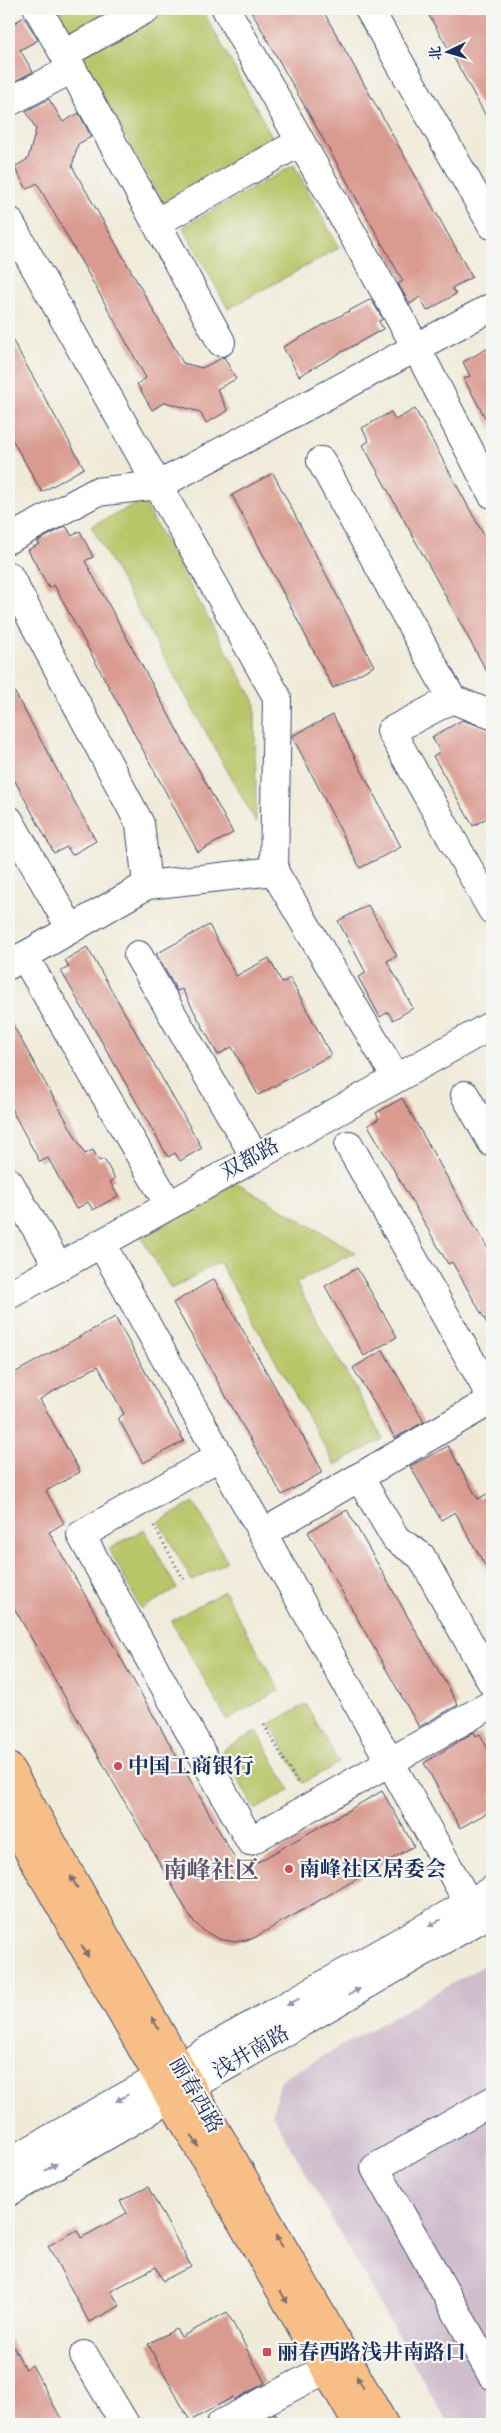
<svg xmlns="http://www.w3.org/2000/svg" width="501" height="2433" viewBox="0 0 501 2433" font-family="Cardo,'Noto Serif SC',serif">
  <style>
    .industrial { fill: #d0bdcc }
    .green { fill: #b8c567; stroke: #6a7a62 }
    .building { fill: #d99a8f }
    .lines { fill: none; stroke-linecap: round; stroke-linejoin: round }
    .minor-casing { stroke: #3b4b70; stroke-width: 30 }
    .major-casing { stroke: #3b4b70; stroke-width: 30 }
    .path { stroke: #3b4b70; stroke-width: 3; stroke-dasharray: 1 4; stroke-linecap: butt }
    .minor { stroke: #fff; stroke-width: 28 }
    .major { stroke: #f7be87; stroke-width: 28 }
    .oneway { fill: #7e6f70 }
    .oneway2 { fill: #8d97ae }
    .poi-dot { fill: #d1495b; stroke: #f6f6f2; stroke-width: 2 }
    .labels { text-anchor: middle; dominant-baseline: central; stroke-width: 4.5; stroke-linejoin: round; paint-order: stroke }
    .street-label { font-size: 21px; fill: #1b2f5e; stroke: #f6f6f2 }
    .poi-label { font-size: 21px; font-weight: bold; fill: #1b2f5e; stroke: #f6f6f2; text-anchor: start }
    .quarter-label { font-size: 24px; font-weight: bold; fill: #5e546f; stroke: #f6f6f2 }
  </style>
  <rect width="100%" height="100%" fill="#f6f6f2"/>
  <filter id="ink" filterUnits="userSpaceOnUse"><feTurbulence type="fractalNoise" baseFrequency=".02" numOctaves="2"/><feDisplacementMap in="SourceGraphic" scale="10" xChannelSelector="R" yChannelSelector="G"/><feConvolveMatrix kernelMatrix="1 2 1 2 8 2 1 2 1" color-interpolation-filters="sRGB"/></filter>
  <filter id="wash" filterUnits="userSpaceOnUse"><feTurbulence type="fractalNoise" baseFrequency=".0096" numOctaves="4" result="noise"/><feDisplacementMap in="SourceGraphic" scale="20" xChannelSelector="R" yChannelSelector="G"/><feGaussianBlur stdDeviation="1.12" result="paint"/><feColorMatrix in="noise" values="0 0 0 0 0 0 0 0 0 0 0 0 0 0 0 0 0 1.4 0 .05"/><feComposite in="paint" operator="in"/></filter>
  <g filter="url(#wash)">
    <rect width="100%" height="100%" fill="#f0ebd9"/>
    <path class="industrial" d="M492,1961V2424H448L272,2114L281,2080Z"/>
    <g class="green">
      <path d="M41,9H115L59,41Z"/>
      <path d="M166,9H202L276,144L164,206L81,56Z"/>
      <path d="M294,165L339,248L228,309L183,227Z"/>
      <path d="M143,501L255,702L256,822L91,526Z"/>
      <path d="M234,1181L355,1252L296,1283L383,1439L335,1465L219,1262L171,1289L140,1235Z"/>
      <path d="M194,1502L227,1561L192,1581L159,1522Z"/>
      <path d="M144,1529L177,1589L141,1609L109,1549Z"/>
      <path d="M224,1591L279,1690L227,1720L171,1621Z"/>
      <path d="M306,1704L339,1763L303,1783L270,1724Z"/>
      <path d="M257,1731L290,1790L255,1810L222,1750Z"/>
    </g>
    <g id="blocks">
      <g class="building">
        <path d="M250,9H322L472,277L452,288L456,294L427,311L420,297L410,304L398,284L403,281Z"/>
        <path d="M425,9H492V127L450,51Z"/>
        <path d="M24,17L38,40L20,50L33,72L10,84L9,26Z"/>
        <path d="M49,99L63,122L79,113L91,137L78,144L72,166L183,363L202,368L224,357L236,379L217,389L228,411L206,423L200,412L165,402L152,410L137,384L146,378L103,300L37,183L27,189L14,167L28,159L36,129L26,111Z"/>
        <path d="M371,299L383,319L379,321L383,329L299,376L283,347Z"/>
        <path d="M9,334L84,468L42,492L9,434Z"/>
        <path d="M492,346V430L464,379L470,376L463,362Z"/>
        <path d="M415,409L492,550V681L363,445L369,441L362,428L391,412L395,420Z"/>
        <path d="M273,473L374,666L333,688L232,495Z"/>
        <path d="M66,526L72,536L80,531L93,557L85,561L233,833L198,852L54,585L49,588L28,550L39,544L38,541Z"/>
        <path d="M9,682L96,841L72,855L67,847L54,853L9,770Z"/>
        <path d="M333,715L401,847L360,868L292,736Z"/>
        <path d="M462,720L492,730V815L473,826L433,756L440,752L432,737Z"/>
        <path d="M368,905L397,956L387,961L413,1008L393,1020L388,1012L380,1017L358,977L366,973L338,921Z"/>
        <path d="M209,925L236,976L269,958L282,983L290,978L331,1055L258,1095L232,1047L218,1055L182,989L177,991L156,954Z"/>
        <path d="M87,947L202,1148L180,1161L175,1153L168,1157L61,971L69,967L65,960Z"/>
        <path d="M9,1018L85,1154L93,1150L99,1161L104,1159L115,1179L110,1182L118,1196L93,1210L88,1202L76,1209L48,1158L40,1162L9,1105Z"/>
        <path d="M402,1098L492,1256V1332L452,1262L448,1264L368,1125L379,1119L376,1113Z"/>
        <path d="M357,1268L397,1337L364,1356L325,1286Z"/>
        <path d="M214,1279L323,1472L282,1495L173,1303Z"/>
        <path d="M115,1317L184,1441L143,1463L118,1418L124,1414L98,1366L40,1399L80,1472L46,1491L64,1523L49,1532L242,1871L382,1791L414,1846L252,1939L235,1942L219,1939L204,1931L192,1920L9,1599V1376Z"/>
        <path d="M383,1350L424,1422L395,1438L353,1368Z"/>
        <path d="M448,1446L478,1499L492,1491V1578L455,1512L441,1520L410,1466Z"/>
        <path d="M347,1510L458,1705L419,1727L308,1532Z"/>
        <path d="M474,1732L476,1736L480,1734L492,1757V1810L460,1828L424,1763Z"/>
        <path d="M148,2187L191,2266L163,2281L156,2267L111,2291L120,2306L89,2322L48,2246L77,2230L81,2238L127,2213L120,2201Z"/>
        <path d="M227,2312L265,2383L234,2400L233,2397L190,2421L148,2344L176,2329L181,2337Z"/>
        <path d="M9,2338L25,2369L32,2365L64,2424H9Z"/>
        <path d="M275,2413L281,2424H254Z"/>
      </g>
    </g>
  </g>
  <g filter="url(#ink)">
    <use href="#blocks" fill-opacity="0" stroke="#3b4b70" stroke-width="1"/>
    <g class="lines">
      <g class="minor-casing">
        <g id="minor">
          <path d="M38,9L64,54"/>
          <path d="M146,9L64,54L221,342"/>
          <path d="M226,9L416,347L492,494"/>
          <path d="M369,9L492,225"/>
          <path d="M9,102L72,69"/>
          <path d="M9,221L277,697L274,871"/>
          <path d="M156,223L300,142"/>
          <path d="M321,461L452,699"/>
          <path d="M9,539L96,492L159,485L492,307"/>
          <path d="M9,576L140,824L147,885"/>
          <path d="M492,715L452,699L391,731L492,910"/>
          <path d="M9,820L71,929"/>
          <path d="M138,955L255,1157"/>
          <path d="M24,956L169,1205"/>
          <path d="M9,965L147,885L274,871L396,1078"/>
          <path d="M465,1095L492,1143"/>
          <path d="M349,1145L492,1398"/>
          <path d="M9,1182L58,1266"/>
          <path d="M101,1243L478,1920"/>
          <path d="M9,1295L492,1025"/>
          <path d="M220,1456L81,1535L250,1841L492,1704"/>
          <path d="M359,1477L396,1539L421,1556L492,1683"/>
          <path d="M263,1533L492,1400"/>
          <path d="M492,2101L375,2168L492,2375"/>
          <path d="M9,2162L492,1890"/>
          <path d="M9,2192L492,1912"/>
          <path d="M84,2355L125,2424"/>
          <path d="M221,2424L326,2369"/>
        </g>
      </g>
      <g class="major-casing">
        <g id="major">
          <path d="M9,1767L384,2424"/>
          <path d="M9,1817L357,2424"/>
        </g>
      </g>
      <g class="path">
        <path d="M154,1526L185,1582"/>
        <path d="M264,1725L297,1782"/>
      </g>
      <use href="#minor" class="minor"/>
      <use href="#major" class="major"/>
    </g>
    <defs><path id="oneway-solid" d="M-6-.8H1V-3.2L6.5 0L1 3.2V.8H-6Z" transform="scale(1.25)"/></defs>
    <g class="oneway">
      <use href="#oneway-solid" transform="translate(74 1882) rotate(-120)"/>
      <use href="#oneway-solid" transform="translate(85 1951) rotate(60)"/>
      <use href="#oneway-solid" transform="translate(155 2023) rotate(-120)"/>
      <use href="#oneway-solid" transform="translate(195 2141) rotate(60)"/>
      <use href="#oneway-solid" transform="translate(279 2241) rotate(-120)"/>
      <use href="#oneway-solid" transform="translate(284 2297) rotate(60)"/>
      <use href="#oneway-solid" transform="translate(360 2382) rotate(-120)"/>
    </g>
    <g class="oneway2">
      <use href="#oneway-solid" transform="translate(435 1923) rotate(151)"/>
      <use href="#oneway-solid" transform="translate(354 1992) rotate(-30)"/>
      <use href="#oneway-solid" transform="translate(293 2002) rotate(151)"/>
      <use href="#oneway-solid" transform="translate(122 2098) rotate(150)"/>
      <use href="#oneway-solid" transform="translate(51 2167) rotate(-30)"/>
    </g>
  </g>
  <g class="poi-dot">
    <circle cx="118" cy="1766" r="5"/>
    <circle cx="289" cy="1869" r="5"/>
    <rect x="262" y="2347" width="10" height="10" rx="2.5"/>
  </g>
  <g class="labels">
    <g class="street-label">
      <text transform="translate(250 1159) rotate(-29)">双都路</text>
      <text transform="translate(251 2052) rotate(-30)">浅井南路</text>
      <text transform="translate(196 2095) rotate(60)">丽春西路</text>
    </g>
    <g class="poi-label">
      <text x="128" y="1766">中国工商银行</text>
      <text x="299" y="1869">南峰社区居委会</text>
      <text x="277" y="2352">丽春西路浅井南路口</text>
    </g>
    <g class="quarter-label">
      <text x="211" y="1870">南峰社区</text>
    </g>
  </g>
  <rect width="501" height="2433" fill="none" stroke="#f6f6f2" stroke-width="30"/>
  <g transform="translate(448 52) rotate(265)" stroke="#f6f6f2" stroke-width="4" paint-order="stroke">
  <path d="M0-4L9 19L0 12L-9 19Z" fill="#1b2f5e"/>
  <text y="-8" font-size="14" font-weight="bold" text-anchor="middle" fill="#1b2f5e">北</text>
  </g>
</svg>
